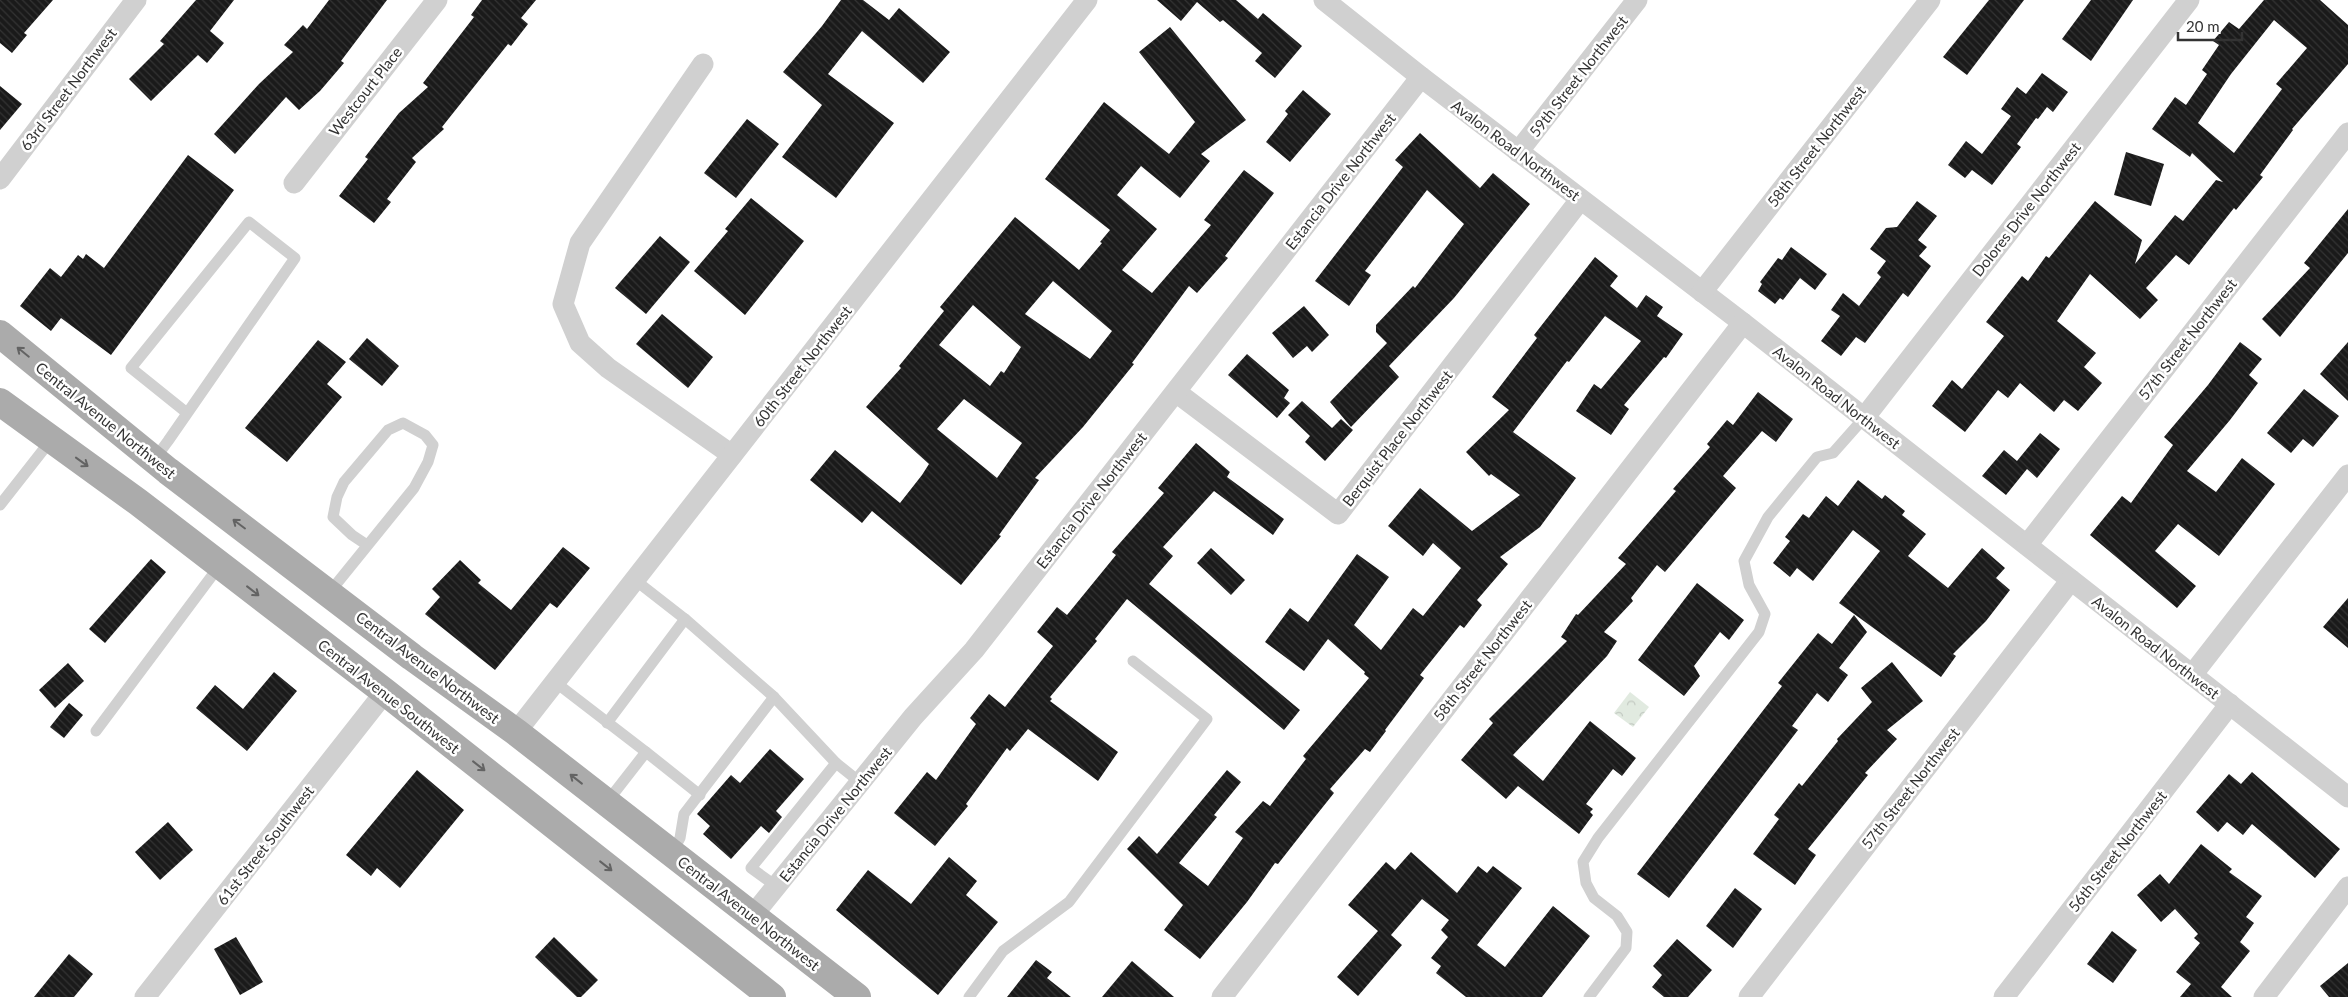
<svg xmlns="http://www.w3.org/2000/svg" width="2348" height="997" viewBox="0 0 2348 997" font-family="Lato,sans-serif">
  <style>
    .park { fill: url(#park-crowns) }
    .building { fill: url(#building-back-hatch); fill-rule: evenodd }
    .lines { fill: none; stroke-linecap: round; stroke-linejoin: round }
    .lane { stroke: #d0d0d0; stroke-width: 11 }
    .street { stroke: #d0d0d0; stroke-width: 21 }
    .primary { stroke: #ababab; stroke-width: 28 }
    .oneway { stroke: #636363 }
    .labels { text-anchor: middle; dominant-baseline: central; stroke-width: 5; stroke-linejoin: round; paint-order: stroke }
    .street-label { font-size: 15px; fill: #333; stroke: #fff }
  </style>
  <defs>
    <pattern id="park-crowns" width="20" height="18" patternUnits="userSpaceOnUse" patternTransform="scale(1.25)"><rect width="20" height="18" fill="#e1eae0"/><path d="M2 6a3 3 0 1 1 6 0M12 15a3 3 0 1 1 6 0" fill="none" stroke="#c2c9c1"/></pattern>
    <pattern id="building-back-hatch" width="6" height="6" patternUnits="userSpaceOnUse" patternTransform="scale(1.25)"><rect width="6" height="6" fill="#1a1a1a"/><path d="M-1 5l2 2M0 0l6 6M5-1l2 2" fill="none" stroke="#333"/></pattern>
  </defs>
  <rect width="100%" height="100%" fill="#fff"/>
  <path class="park" d="M1630,692L1649,707L1633,727L1614,713Z"/>
  <g class="building">
    <path d="M0,0H53L24,33L27,35L12,53L0,43Z"/>
    <path d="M196,0H234L210,31L224,43L207,63L198,55L151,101L129,79L164,44L160,41Z"/>
    <path d="M329,0H387L341,61L344,63L320,91L299,110L286,97L235,154L214,134L259,84L293,52L284,45L303,25L307,29Z"/>
    <path d="M482,0H536L521,18L528,24L511,46L508,44L442,127L444,129L412,158L416,162L387,199L391,202L374,223L339,196L368,159L365,157L399,113L428,87L423,83L474,17L471,15Z"/>
    <path d="M841,0H863L889,20L899,8L950,52L923,83L862,31L839,60L828,74L894,123L836,198L782,157L822,105L783,72L822,26Z"/>
    <path d="M1157,0H1236L1258,19L1263,13L1302,46L1275,78L1255,61L1262,53L1223,20L1220,22L1197,2L1181,21Z"/>
    <path d="M1989,0H2024L1967,75L1943,57Z"/>
    <path d="M2091,0H2133L2091,61L2062,39Z"/>
    <path d="M2264,0H2320L2348,25V64L2292,129L2293,130L2260,175L2263,177L2236,210L2234,208L2189,265L2176,255L2146,288L2158,300L2140,319L2090,274L2057,321L2096,353L2084,367L2102,383L2078,411L2064,400L2054,412L2020,383L2008,398L1998,390L1965,432L1932,406L1952,380L1962,389L2004,336L1986,322L2022,276L2028,281L2046,256L2049,258L2095,201L2142,240L2135,264L2175,215L2183,221L2216,180L2223,182L2192,153L2190,157L2152,129L2175,97L2186,105L2207,74L2202,70L2219,45L2213,41L2229,22L2239,29ZM2274,20L2307,48L2276,84L2282,89L2234,153L2198,123L2231,74Z"/>
    <path d="M1170,27L1246,120L1201,154L1210,161L1180,198L1141,166L1117,195L1157,229L1122,270L1152,293L1211,225L1204,220L1244,170L1274,193L1225,256L1228,258L1197,293L1189,286L1132,363L1134,364L1083,427L1035,478L1039,480L999,535L1001,536L961,585L872,511L862,523L810,480L835,450L900,503L922,475L929,464L866,407L901,368L899,366L944,311L940,307L1015,217L1079,270L1102,243L1100,242L1110,230L1045,179L1104,102L1169,154L1195,122L1139,52ZM1053,281L1112,331L1090,359L1025,314ZM973,305L1021,347L1004,373L1001,371L990,386L939,345ZM964,399L1022,443L997,478L937,429Z"/>
    <path d="M2042,73L2068,92L2053,112L2047,107L2038,119L2036,118L2017,144L2021,147L1992,185L1972,170L1965,178L1948,165L1966,141L1982,154L2011,116L2001,109L2017,87L2026,94Z"/>
    <path d="M0,86L22,104L0,130Z"/>
    <path d="M1303,90L1331,114L1290,162L1266,142L1288,114L1285,111Z"/>
    <path d="M747,119L779,144L736,198L704,173Z"/>
    <path d="M1420,133L1480,188L1493,173L1530,204L1454,298L1389,366L1399,377L1351,427L1330,402L1387,343L1376,332V325L1413,286L1415,288L1464,224L1427,190L1365,271L1371,275L1349,306L1315,281L1403,167L1395,160Z"/>
    <path d="M2126,152L2164,164L2151,206L2114,195Z"/>
    <path d="M188,155L234,190L111,355L61,318L51,331L20,306L50,268L61,277L78,255L83,259L86,254L104,268Z"/>
    <path d="M751,198L804,241L745,315L694,271L728,231L725,229Z"/>
    <path d="M1917,201L1937,216L1918,240L1927,247L1919,256L1931,266L1908,297L1903,293L1865,343L1856,337L1841,356L1821,341L1840,316L1831,310L1843,293L1859,306L1881,277L1877,273L1886,261L1870,249L1886,228L1897,227Z"/>
    <path d="M2348,209V253L2280,337L2262,319L2310,268L2304,263Z"/>
    <path d="M660,236L690,262L646,314L615,288Z"/>
    <path d="M1791,247L1827,274L1815,290L1800,278L1783,300L1780,298L1775,304L1758,291L1762,284L1760,282L1778,258L1782,260Z"/>
    <path d="M1595,257L1618,276L1610,286L1637,308L1646,295L1663,307L1657,316L1683,334L1666,358L1664,357L1624,405L1629,409L1611,435L1576,411L1594,384L1601,389L1641,341L1605,316L1569,362L1567,361L1513,432L1576,478L1540,527L1500,557L1508,564L1477,600L1482,605L1464,628L1460,625L1420,675L1424,678L1385,730L1386,731L1370,752L1365,749L1330,789L1334,793L1314,818L1278,864L1275,863L1247,902L1200,959L1164,930L1183,905L1127,849L1139,836L1157,854L1227,770L1241,782L1214,815L1217,817L1179,863L1208,886L1243,838L1235,832L1263,801L1270,806L1306,759L1303,756L1369,678L1364,674L1365,672L1328,639L1304,671L1265,642L1290,608L1308,622L1357,554L1389,577L1354,625L1381,650L1413,608L1423,616L1461,568L1433,543L1423,556L1388,526L1420,488L1472,531L1520,495L1491,474L1489,476L1466,452L1509,410L1492,397L1537,338L1534,335Z"/>
    <path d="M1304,306L1329,335L1312,352L1307,346L1293,358L1272,333Z"/>
    <path d="M662,314L713,357L688,388L636,344Z"/>
    <path d="M367,338L399,366L382,386L349,359Z"/>
    <path d="M318,340L346,362L327,384L342,397L287,462L245,428Z"/>
    <path d="M2240,342L2262,359L2249,375L2258,383L2230,420L2187,471L2216,492L2242,458L2275,484L2219,556L2178,524L2155,551L2196,586L2177,608L2090,535L2122,496L2131,503L2173,445L2164,437L2208,385Z"/>
    <path d="M2348,342V401L2320,374Z"/>
    <path d="M1247,354L1289,390L1284,398L1290,403L1277,418L1228,375Z"/>
    <path d="M2304,389L2339,416L2313,447L2303,439L2291,453L2267,433Z"/>
    <path d="M1758,392L1793,419L1776,442L1762,431L1723,476L1736,488L1665,572L1657,565L1631,598L1633,601L1604,632L1617,641L1607,656L1513,755L1543,781L1590,721L1636,758L1622,776L1613,769L1586,804L1593,809L1590,812L1593,815L1579,834L1518,786L1506,799L1461,760L1493,723L1489,719L1567,641L1561,637L1576,614L1578,615L1626,564L1618,558L1676,491L1673,489L1710,447L1707,444L1727,420L1733,425Z"/>
    <path d="M1302,401L1332,428L1341,419L1353,430L1325,461L1305,442L1310,436L1288,415Z"/>
    <path d="M2040,433L2060,449L2037,478L2027,469L2006,495L1982,476L2004,450L2017,461Z"/>
    <path d="M1196,443L1230,472L1227,477L1284,519L1273,535L1214,491L1163,547L1173,556L1149,584L1300,710L1284,730L1127,599L1095,639L1097,641L1050,697L1052,699L1050,701L1118,752L1098,781L1028,729L1010,751L1007,748L966,804L968,806L935,846L894,813L927,772L936,780L976,724L970,718L989,694L1005,707L1053,646L1037,632L1057,607L1067,615L1116,555L1112,552L1164,493L1158,488Z"/>
    <path d="M1858,480L1882,499L1885,495L1905,511L1902,515L1926,534L1908,556L1948,588L1982,548L2005,568L1996,578L2010,590L1986,621L1953,654L1956,656L1941,677L1839,603L1880,551L1853,530L1813,581L1797,568L1790,577L1773,563L1790,541L1785,537L1803,514L1809,518L1826,496L1838,506Z"/>
    <path d="M563,547L590,568L557,608L550,603L495,670L425,614L440,597L432,589L460,560L481,580L478,583L511,610Z"/>
    <path d="M1211,548L1245,580L1231,595L1197,563Z"/>
    <path d="M151,559L166,572L105,643L89,629Z"/>
    <path d="M1697,583L1744,620L1729,640L1720,632L1694,666L1700,676L1684,696L1638,660Z"/>
    <path d="M2348,598V648L2323,627Z"/>
    <path d="M1854,615L1867,632L1839,668L1848,675L1828,702L1817,693L1792,726L1798,730L1669,898L1637,874L1782,686L1778,683L1818,633L1832,644Z"/>
    <path d="M1892,662L1923,701L1887,730L1897,739L1865,773L1868,775L1808,849L1816,855L1795,885L1753,854L1779,819L1774,815L1799,783L1802,786L1838,741L1837,739L1872,702L1861,688Z"/>
    <path d="M68,663L84,681L55,708L39,690Z"/>
    <path d="M274,672L297,691L247,751L196,708L215,685L243,709Z"/>
    <path d="M69,703L83,715L64,738L50,727Z"/>
    <path d="M770,749L804,779L776,811L782,817L769,833L761,826L731,859L703,834L710,826L697,814L731,775L740,783Z"/>
    <path d="M417,770L464,810L400,888L377,868L371,876L346,855Z"/>
    <path d="M2252,772L2340,849L2315,878L2252,824L2243,835L2227,822L2218,832L2196,812L2229,774L2241,784Z"/>
    <path d="M168,822L193,850L160,880L135,852Z"/>
    <path d="M2201,844L2232,869L2229,872L2262,896L2246,917L2254,923L2240,942L2250,951L2221,987L2232,997H2180L2191,984L2176,972L2200,943L2194,938L2198,934L2175,909L2161,922L2137,895L2160,874L2169,884Z"/>
    <path d="M1411,852L1457,893L1478,866L1487,873L1493,866L1522,888L1477,945L1505,967L1553,906L1590,936L1542,997H1466L1436,973L1441,966L1431,958L1448,937L1441,930L1449,920L1422,899L1391,935L1402,945L1358,996L1337,977L1378,931L1348,905L1386,862L1395,870Z"/>
    <path d="M949,857L977,881L966,895L998,922L938,995L836,910L868,870L911,904Z"/>
    <path d="M1735,888L1762,909L1733,948L1706,926Z"/>
    <path d="M2112,931L2137,950L2113,983L2087,964Z"/>
    <path d="M236,937L263,982L240,995L214,949Z"/>
    <path d="M554,937L598,980L581,997H577L535,957Z"/>
    <path d="M1677,939L1712,970L1688,997H1664L1652,987L1662,975L1653,966Z"/>
    <path d="M69,954L93,974L74,997H34Z"/>
    <path d="M1036,960L1052,972L1047,978L1071,997H1007Z"/>
    <path d="M1132,961L1174,997H1102Z"/>
    <path d="M2348,963V997H2329L2320,986Z"/>
  </g>
  <g class="lines">
    <g class="lane">
      <path d="M154,460L168,441L295,258L249,222L131,368L187,413"/>
      <path d="M0,505L51,440"/>
      <path d="M329,593L414,488L428,462L433,445L425,435L403,423L388,430L344,482L337,497L333,517L352,535L367,545"/>
      <path d="M685,619L774,697"/>
      <path d="M555,682L646,752"/>
      <path d="M607,723L685,619L635,580"/>
      <path d="M96,731L220,565"/>
      <path d="M607,802L646,752L700,795"/>
      <path d="M672,853L680,838L684,814L774,697L836,763L861,783"/>
      <path d="M776,886L751,868L836,763"/>
      <path d="M969,997L1003,951L1069,902L1207,719L1133,661"/>
      <path d="M1589,997L1626,948L1627,932L1617,916L1594,898L1586,883L1583,862L1598,838L1759,632L1765,614L1749,585L1744,561L1768,517L1817,457L1833,453L1864,418"/>
    </g>
    <g class="street">
      <path d="M1324,0L1421,77L1743,323L2348,797"/>
      <path d="M703,64L580,243L563,304L580,343L608,368L732,455"/>
      <path d="M1518,152L1637,0"/>
      <path d="M0,179L136,0"/>
      <path d="M294,183L437,0"/>
      <path d="M1702,292L1930,0"/>
      <path d="M1176,392L1338,514L1580,200"/>
      <path d="M1864,418L2189,0"/>
      <path d="M2027,545L2348,133"/>
      <path d="M2192,675L2348,475"/>
      <path d="M516,732L1087,0"/>
      <path d="M753,915L913,717L974,650L1421,77"/>
      <path d="M145,997L385,692"/>
      <path d="M1222,997L1743,323"/>
      <path d="M1749,997L2071,580"/>
      <path d="M2004,997L2230,704"/>
      <path d="M2264,997L2348,887"/>
    </g>
    <g class="primary">
      <path d="M0,334L168,471L412,657L516,732L857,997"/>
      <path d="M0,402L138,502L385,692L772,997"/>
    </g>
  </g>
  <defs><path id="oneway-shaft" d="M-6 0H5M1.5-3L5.5 0L1.5 3" fill="none" stroke-width="1.6" stroke-linecap="round" stroke-linejoin="round" transform="scale(1.25)"/></defs>
  <g class="oneway">
    <use href="#oneway-shaft" transform="translate(23 352) rotate(-141)"/>
    <use href="#oneway-shaft" transform="translate(82 462) rotate(36)"/>
    <use href="#oneway-shaft" transform="translate(239 524) rotate(-143)"/>
    <use href="#oneway-shaft" transform="translate(253 591) rotate(38)"/>
    <use href="#oneway-shaft" transform="translate(479 766) rotate(38)"/>
    <use href="#oneway-shaft" transform="translate(576 779) rotate(-142)"/>
    <use href="#oneway-shaft" transform="translate(606 866) rotate(38)"/>
  </g>
  <g class="labels">
    <g class="street-label">
      <text transform="translate(1578 76) rotate(-52)">59th Street Northwest</text>
      <text transform="translate(68 89) rotate(-53)">63rd Street Northwest</text>
      <text transform="translate(365 91) rotate(-52)">Westcourt Place</text>
      <text transform="translate(1816 146) rotate(-52)">58th Street Northwest</text>
      <text transform="translate(1516 150) rotate(37)">Avalon Road Northwest</text>
      <text transform="translate(1340 181) rotate(-52)">Estancia Drive Northwest</text>
      <text transform="translate(2026 209) rotate(-52)">Dolores Drive Northwest</text>
      <text transform="translate(2187 339) rotate(-52)">57th Street Northwest</text>
      <text transform="translate(802 366) rotate(-52)">60th Street Northwest</text>
      <text transform="translate(1837 397) rotate(38)">Avalon Road Northwest</text>
      <text transform="translate(106 420) rotate(39)">Central Avenue Northwest</text>
      <text transform="translate(1397 438) rotate(-52)">Berquist Place Northwest</text>
      <text transform="translate(1091 500) rotate(-52)">Estancia Drive Northwest</text>
      <text transform="translate(2156 647) rotate(38)">Avalon Road Northwest</text>
      <text transform="translate(1482 660) rotate(-52)">58th Street Northwest</text>
      <text transform="translate(428 667) rotate(37)">Central Avenue Northwest</text>
      <text transform="translate(389 696) rotate(38)">Central Avenue Southwest</text>
      <text transform="translate(1910 788) rotate(-52)">57th Street Northwest</text>
      <text transform="translate(835 814) rotate(-51)">Estancia Drive Northwest</text>
      <text transform="translate(265 845) rotate(-52)">61st Street Southwest</text>
      <text transform="translate(2117 851) rotate(-52)">56th Street Northwest</text>
      <text transform="translate(749 913) rotate(38)">Central Avenue Northwest</text>
    </g>
  </g>
  <path d="M2178 32v8h64v-8" fill="none" stroke="#333333" stroke-width="2.5"/>
  <text x="2186" y="32" font-size="15" fill="#333333" stroke="#ffffff" stroke-width="4" paint-order="stroke">20 m</text>
</svg>
